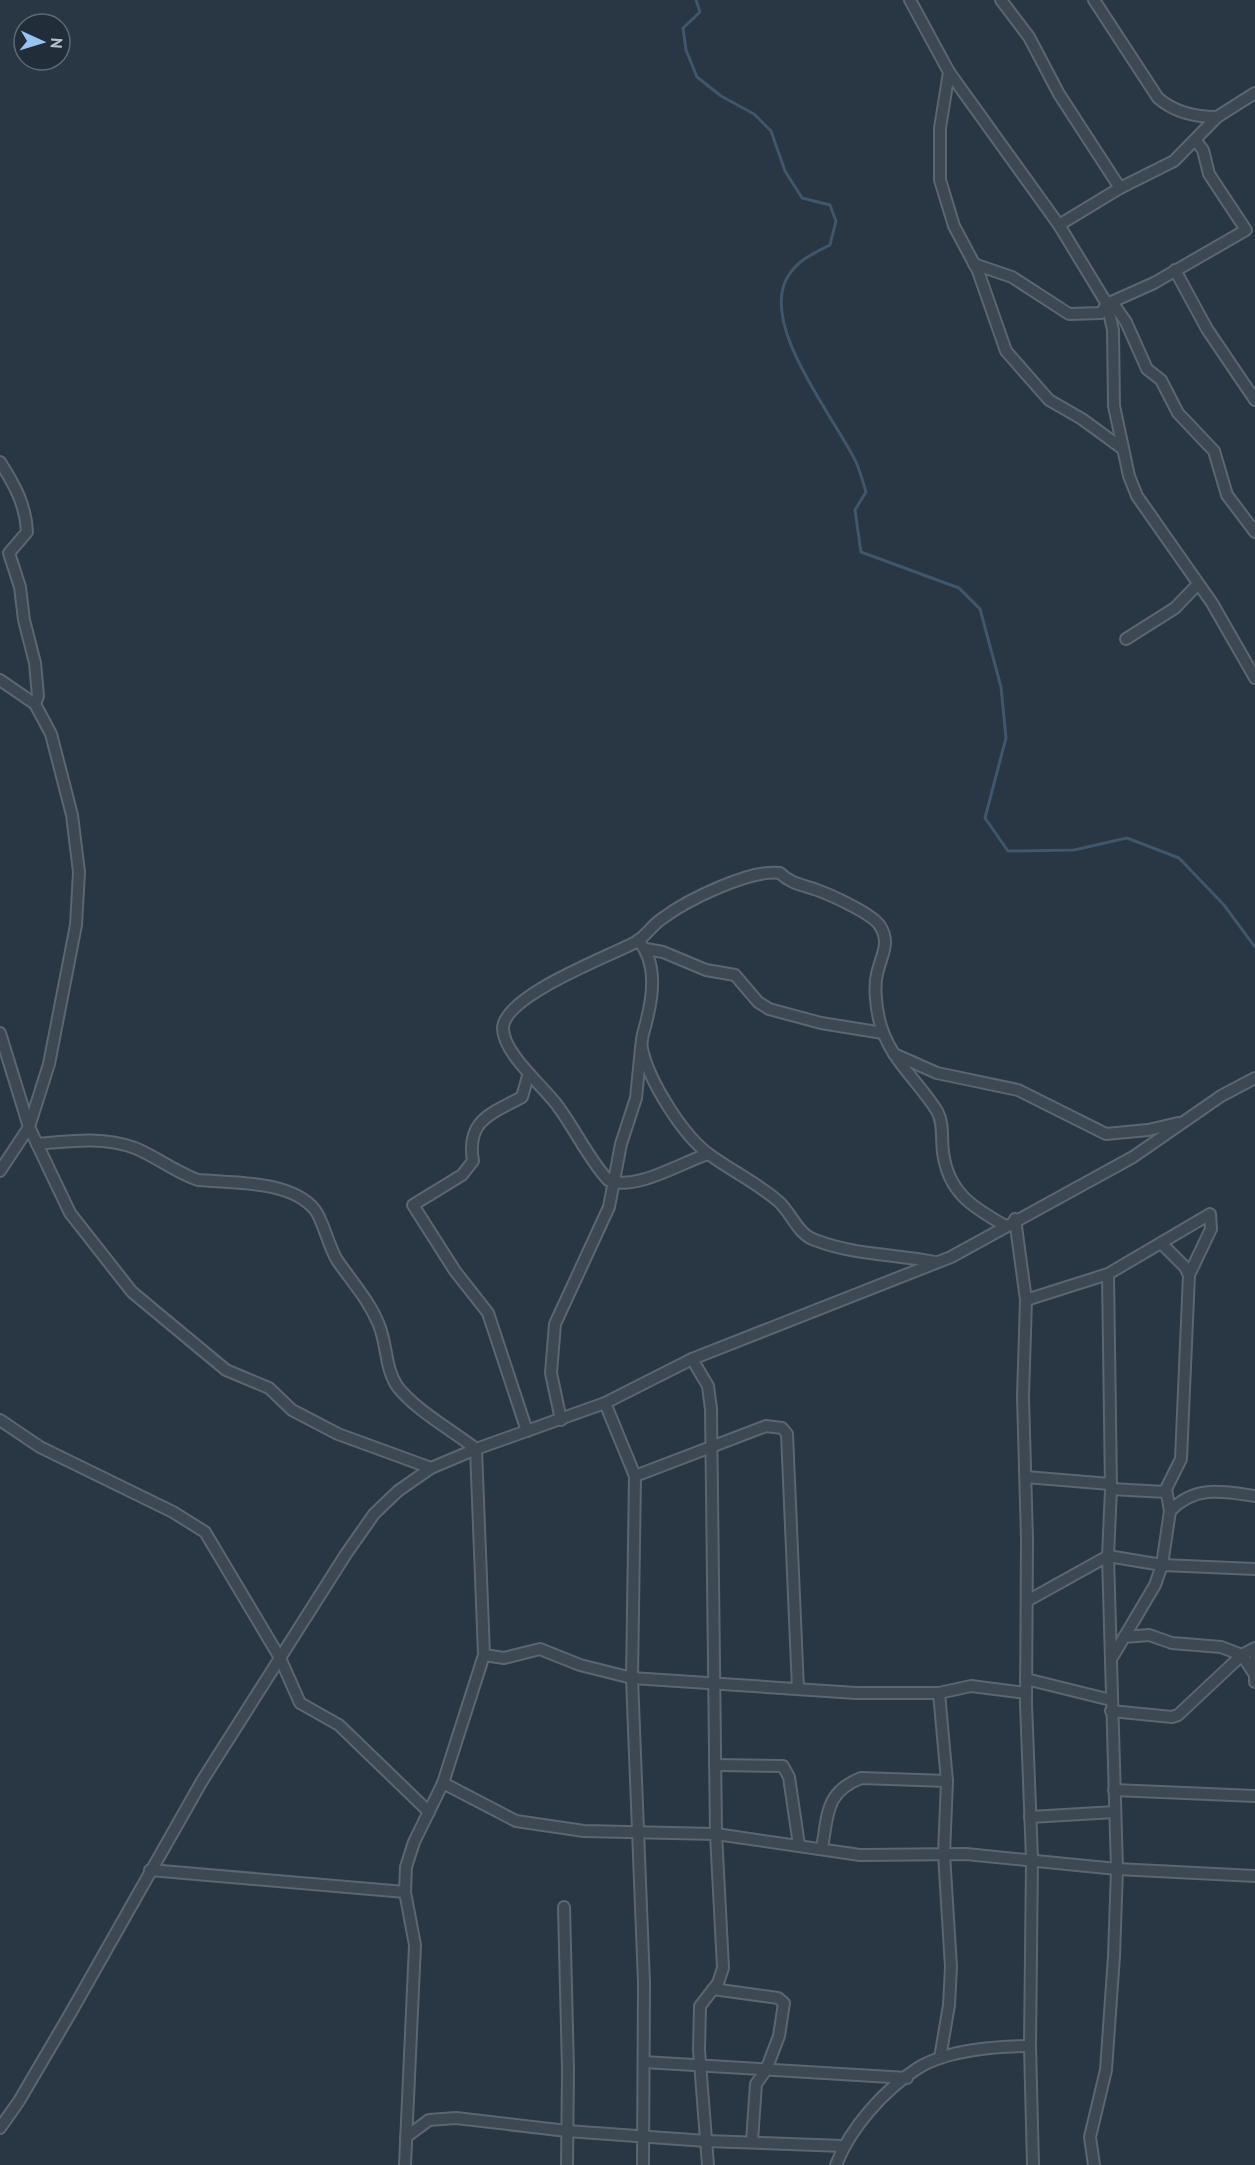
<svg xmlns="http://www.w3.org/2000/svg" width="1255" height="2165" viewBox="0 0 1255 2165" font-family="'PT Sans',sans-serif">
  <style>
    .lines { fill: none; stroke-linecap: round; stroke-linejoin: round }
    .stream { stroke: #3f566b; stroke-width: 3 }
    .minor-casing { stroke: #5b6670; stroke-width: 14 }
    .minor { stroke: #3d4853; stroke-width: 10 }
  </style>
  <rect width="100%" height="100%" fill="#293643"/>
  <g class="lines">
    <path class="stream" d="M696,0L700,12L683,28L686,50L697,77L721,96L754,114L771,131L785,171L802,198L830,205L836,221L830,245C813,254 797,260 787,278C760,327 835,418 856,462C860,471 863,482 866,492L855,510L861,552L959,588L980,609L1001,687L1006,738L985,818L1008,851L1074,850L1127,838L1179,858L1224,905L1255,947"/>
    <g class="minor-casing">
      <g id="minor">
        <path d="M910,0L949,72L940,128V180L954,226L978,271L1006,351L1049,400L1082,419L1123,449"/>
        <path d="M1001,0L1029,37L1059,94L1120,188L1059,225L1107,304L1113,330L1114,406L1129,476L1137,496L1212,603L1255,678"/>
        <path d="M1094,0L1158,98C1174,112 1196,117 1217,117"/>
        <path d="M949,72L1059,225"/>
        <path d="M1120,188L1174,161L1217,117L1255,93"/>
        <path d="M974,264L1012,277L1069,314L1101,313L1107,304L1154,283L1246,230L1209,174L1203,150L1196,141"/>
        <path d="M1175,270L1207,329L1255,400"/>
        <path d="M1112,302L1126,322L1147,369L1161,380L1178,413L1214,451L1227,495L1255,532"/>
        <path d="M0,462C14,484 26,505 27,532L9,553L20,587L24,620L35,663L38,696L35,704"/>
        <path d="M1126,639L1175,608L1198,584"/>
        <path d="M0,680L35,704L51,734L72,815L79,872L76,925L49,1064L29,1127L0,1171"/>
        <path d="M638,940C658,963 653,996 646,1023C644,1031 640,1041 642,1049C649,1081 683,1136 710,1155C732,1171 757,1183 778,1201C792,1213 797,1234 815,1240C853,1255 895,1254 935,1262"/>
        <path d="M646,949L663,952L706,970L735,975L758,1002L769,1009L821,1023L883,1033"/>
        <path d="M0,1033L29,1127L70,1213L132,1292L226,1370L269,1388L292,1410L338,1434L431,1468"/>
        <path d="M894,1054L937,1073L1018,1090L1106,1134L1148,1130L1178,1123"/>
        <path d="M37,1144C69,1141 104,1136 135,1148C157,1157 175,1172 198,1180C232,1183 291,1180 315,1210C323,1220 328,1245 337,1260C352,1282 369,1300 379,1325C387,1344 385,1368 397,1386C414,1409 453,1431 476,1449L484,1655L504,1658L540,1649L580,1665L632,1678L856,1693H939L971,1686L1026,1693"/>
        <path d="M708,1154C682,1162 635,1192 608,1180C588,1158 575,1129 557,1105C543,1086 504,1054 503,1029C502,996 610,956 636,942C646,936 653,924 663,918C687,900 750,869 780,873C791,884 803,885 817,890C831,895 873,914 880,926C891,943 881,956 877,974C874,986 876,1006 879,1019C888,1058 917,1079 937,1111C944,1123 941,1138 943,1152C948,1192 972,1207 1004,1225"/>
        <path d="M1015,1219L1026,1300L1023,1397L1027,1539L1026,1704L1032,1859L1030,2046L1033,2165"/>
        <path d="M1026,1300L1108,1274L1210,1214L1211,1229L1189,1275"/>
        <path d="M692,1359L708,1386L711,1409L716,1834L723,1968L718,1983L700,2006L699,2050L708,2165"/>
        <path d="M605,1403L635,1476L632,1678L644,1983L643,2165"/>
        <path d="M0,1420L40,1447L173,1512L205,1532L280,1658L300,1703L339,1725L429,1812"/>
        <path d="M561,1420L551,1373L555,1324L609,1207L621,1144L636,1098L641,1048"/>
        <path d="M527,1431L488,1313L455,1271L413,1205L462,1175L473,1161C466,1120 491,1114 522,1097L528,1076"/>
        <path d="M635,1476L766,1426L782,1428L787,1434L798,1689"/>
        <path d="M1026,1477L1110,1484"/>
        <path d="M1111,1489L1166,1492"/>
        <path d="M1170,1511C1195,1485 1222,1491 1255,1496"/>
        <path d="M1027,1601L1108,1556L1162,1565L1255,1569"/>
        <path d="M1124,1637L1149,1635L1172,1643L1221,1647L1242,1655L1253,1672"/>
        <path d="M484,1655L443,1783L516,1821L584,1831L716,1834L860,1855L966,1854L1117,1869L1255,1876"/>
        <path d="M1113,1656L1155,1585L1162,1565L1170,1511L1166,1489L1181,1459L1189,1275L1185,1267L1161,1243"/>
        <path d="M1255,1659V1682"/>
        <path d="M1026,1679L1111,1700"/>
        <path d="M939,1693L947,1781L944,1854L951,1967L949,2005L940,2058"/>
        <path d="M1111,1711L1172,1717L1178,1715L1242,1655L1255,1648"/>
        <path d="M715,1765L783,1766L789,1777L799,1845"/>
        <path d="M1114,1790L1255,1796"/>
        <path d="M1030,1817L1115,1812"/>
        <path d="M822,1848C828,1815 825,1792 861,1778L947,1781"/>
        <path d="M150,1870L405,1892"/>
        <path d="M564,1907L568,2070L567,2165"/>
        <path d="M713,1989L778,1998L784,2003L779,2036L766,2070L756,2084L752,2141"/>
        <path d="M644,2062L907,2078"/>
        <path d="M0,2128L19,2101L70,2014L202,1781L346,1554L374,1514L398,1491L431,1468L476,1449L605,1403L692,1359L951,1257L1133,1157L1221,1096L1255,1078"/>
        <path d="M406,2137L429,2120L456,2118L567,2131L706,2141L843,2146"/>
        <path d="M405,2165L415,1945L405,1892L406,1867L414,1842L443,1783"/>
        <path d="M836,2165C850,2128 884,2090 918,2068C947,2050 997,2046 1030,2046"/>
        <path d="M1094,2165L1090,2137L1106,2070L1114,1956L1117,1869L1108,1556L1111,1489L1108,1274"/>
      </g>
    </g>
    <use href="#minor" class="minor"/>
  </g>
  <g transform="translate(42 42) rotate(94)"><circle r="28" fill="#212d38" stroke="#5e6973" stroke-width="1.5"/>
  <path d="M0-4.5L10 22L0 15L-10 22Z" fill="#97c4f4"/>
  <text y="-9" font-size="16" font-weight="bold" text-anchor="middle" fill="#bac3cc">N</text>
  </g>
</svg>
